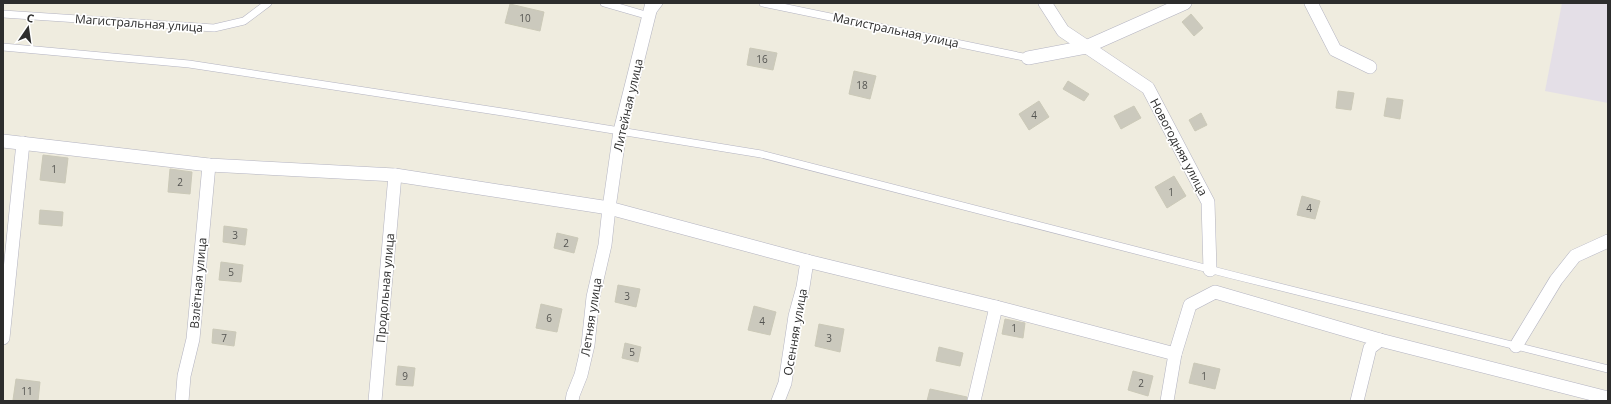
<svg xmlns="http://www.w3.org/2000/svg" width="1611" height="404" viewBox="0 0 1611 404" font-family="'Open Sans',sans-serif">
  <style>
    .industrial { fill: #e4dfe7 }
    .building { fill: #cbc9bd; stroke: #cbc9b8 }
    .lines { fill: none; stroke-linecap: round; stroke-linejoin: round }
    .lane-casing { stroke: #b3b3c1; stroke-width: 8 }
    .street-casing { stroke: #b3b3c1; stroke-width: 14 }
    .lane { stroke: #fff; stroke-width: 7 }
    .street { stroke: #fff; stroke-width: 13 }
    .labels { text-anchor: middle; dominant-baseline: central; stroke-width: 3.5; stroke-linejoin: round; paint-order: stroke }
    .number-label { font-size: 10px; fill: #545451 }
    .street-label { font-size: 12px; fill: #2d2d2d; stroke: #fff }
  </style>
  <rect width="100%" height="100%" fill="#efecdf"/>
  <path class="industrial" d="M1562,3H1608V103L1545,91Z"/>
  <g class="building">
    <path d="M510,4L544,12L540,31L505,23Z"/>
    <path d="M1191,14L1203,28L1194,36L1182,22Z"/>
    <path d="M750,48L777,53L773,70L747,65Z"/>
    <path d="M854,71L876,76L870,99L849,94Z"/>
    <path d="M1068,81L1089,94L1084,101L1063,89Z"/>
    <path d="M1338,91L1354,93L1351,110L1336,108Z"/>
    <path d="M1387,98L1403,100L1400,119L1384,116Z"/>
    <path d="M1039,101L1049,117L1029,130L1019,114Z"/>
    <path d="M1134,106L1141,118L1121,129L1114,116Z"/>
    <path d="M1201,113L1207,125L1195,131L1189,120Z"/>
    <path d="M43,155L68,158L65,183L40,180Z"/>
    <path d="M170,169L192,172L190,194L168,192Z"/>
    <path d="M1174,176L1186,196L1167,208L1155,187Z"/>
    <path d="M1302,196L1320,201L1315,219L1297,215Z"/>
    <path d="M40,210L63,212L62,226L39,224Z"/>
    <path d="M224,226L247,229L245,245L223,242Z"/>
    <path d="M557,233L578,238L574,253L554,248Z"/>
    <path d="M221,262L243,265L241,282L219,280Z"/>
    <path d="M618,285L640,289L636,307L615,302Z"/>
    <path d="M541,304L562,309L557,332L536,328Z"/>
    <path d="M754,306L776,312L770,335L748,330Z"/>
    <path d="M1005,319L1025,323L1023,338L1002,334Z"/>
    <path d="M819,324L844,329L840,352L815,346Z"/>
    <path d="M213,329L236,332L234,346L212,343Z"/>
    <path d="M625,343L641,347L638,362L622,358Z"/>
    <path d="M939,347L963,353L960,366L936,361Z"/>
    <path d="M1194,363L1220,369L1215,389L1189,383Z"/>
    <path d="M398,366L415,368L413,386L396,385Z"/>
    <path d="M1133,371L1153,376L1148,396L1128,390Z"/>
    <path d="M16,379L40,382L38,401L13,400Z"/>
    <path d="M930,389L967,397L966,401H927Z"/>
  </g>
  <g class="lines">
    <g class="lane-casing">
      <g id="lane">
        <path d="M604,3L649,16L659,3"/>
        <path d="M763,3L1028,58"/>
        <path d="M3,14L214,28L244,21L268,3"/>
        <path d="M3,47L189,64L509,113L761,154L1232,275L1608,369"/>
      </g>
    </g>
    <g class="street-casing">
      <g id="street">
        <path d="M1045,3L1063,31L1148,88L1208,202L1210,270"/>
        <path d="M1311,3L1335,50L1370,67"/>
        <path d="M1028,58L1086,47L1185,3"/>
        <path d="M3,141L209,165L395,175L609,208L807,261L996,307L1175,354L1190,305L1215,292L1380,340L1608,398"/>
        <path d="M3,338L23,143"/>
        <path d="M1516,346L1556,280L1575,256L1608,241"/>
        <path d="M182,401L184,376L193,339L209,165"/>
        <path d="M375,401L395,175"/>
        <path d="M572,401L573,395L581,375L588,345L593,297L605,245L609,208L620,131L652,3"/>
        <path d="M778,401L785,383L795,316L803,287L807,261"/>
        <path d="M974,401L996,307"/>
        <path d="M1167,401L1175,354"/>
        <path d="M1357,401L1370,348L1380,340"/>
      </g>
    </g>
    <use href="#lane" class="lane"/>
    <use href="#street" class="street"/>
  </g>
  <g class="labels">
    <g class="number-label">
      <text x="525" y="18">10</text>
      <text x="762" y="59">16</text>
      <text x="862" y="85">18</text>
      <text x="1034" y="115">4</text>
      <text x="54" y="169">1</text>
      <text x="180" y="182">2</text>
      <text x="1171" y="192">1</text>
      <text x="1309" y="208">4</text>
      <text x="235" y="235">3</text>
      <text x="566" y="243">2</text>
      <text x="231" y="272">5</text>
      <text x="627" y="296">3</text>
      <text x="549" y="318">6</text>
      <text x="762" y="321">4</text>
      <text x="1014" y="328">1</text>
      <text x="224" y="338">7</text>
      <text x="829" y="338">3</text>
      <text x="632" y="352">5</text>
      <text x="405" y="376">9</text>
      <text x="1204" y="376">1</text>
      <text x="1141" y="383">2</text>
      <text x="27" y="391">11</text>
    </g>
    <g class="street-label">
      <text transform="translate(139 23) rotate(4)">Магистральная улица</text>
      <text transform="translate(896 30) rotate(12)">Магистральная улица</text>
      <text transform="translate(628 105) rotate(-77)">Литейная улица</text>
      <text transform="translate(1179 147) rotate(62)">Новогодняя улица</text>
      <text transform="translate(198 283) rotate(-85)">Взлётная улица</text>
      <text transform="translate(385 288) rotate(-85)">Продольная улица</text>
      <text transform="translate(591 317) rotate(-81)">Летняя улица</text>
      <text transform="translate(795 332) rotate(-80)">Осенняя улица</text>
    </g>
  </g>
  <rect width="1611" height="404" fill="none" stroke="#2d2d2d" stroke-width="8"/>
  <g transform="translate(28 28) rotate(13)" stroke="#ffffff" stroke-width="3" paint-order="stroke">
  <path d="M0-3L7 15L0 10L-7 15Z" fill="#2d2d2d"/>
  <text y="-6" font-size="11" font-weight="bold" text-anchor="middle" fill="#2d2d2d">С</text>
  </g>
</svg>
